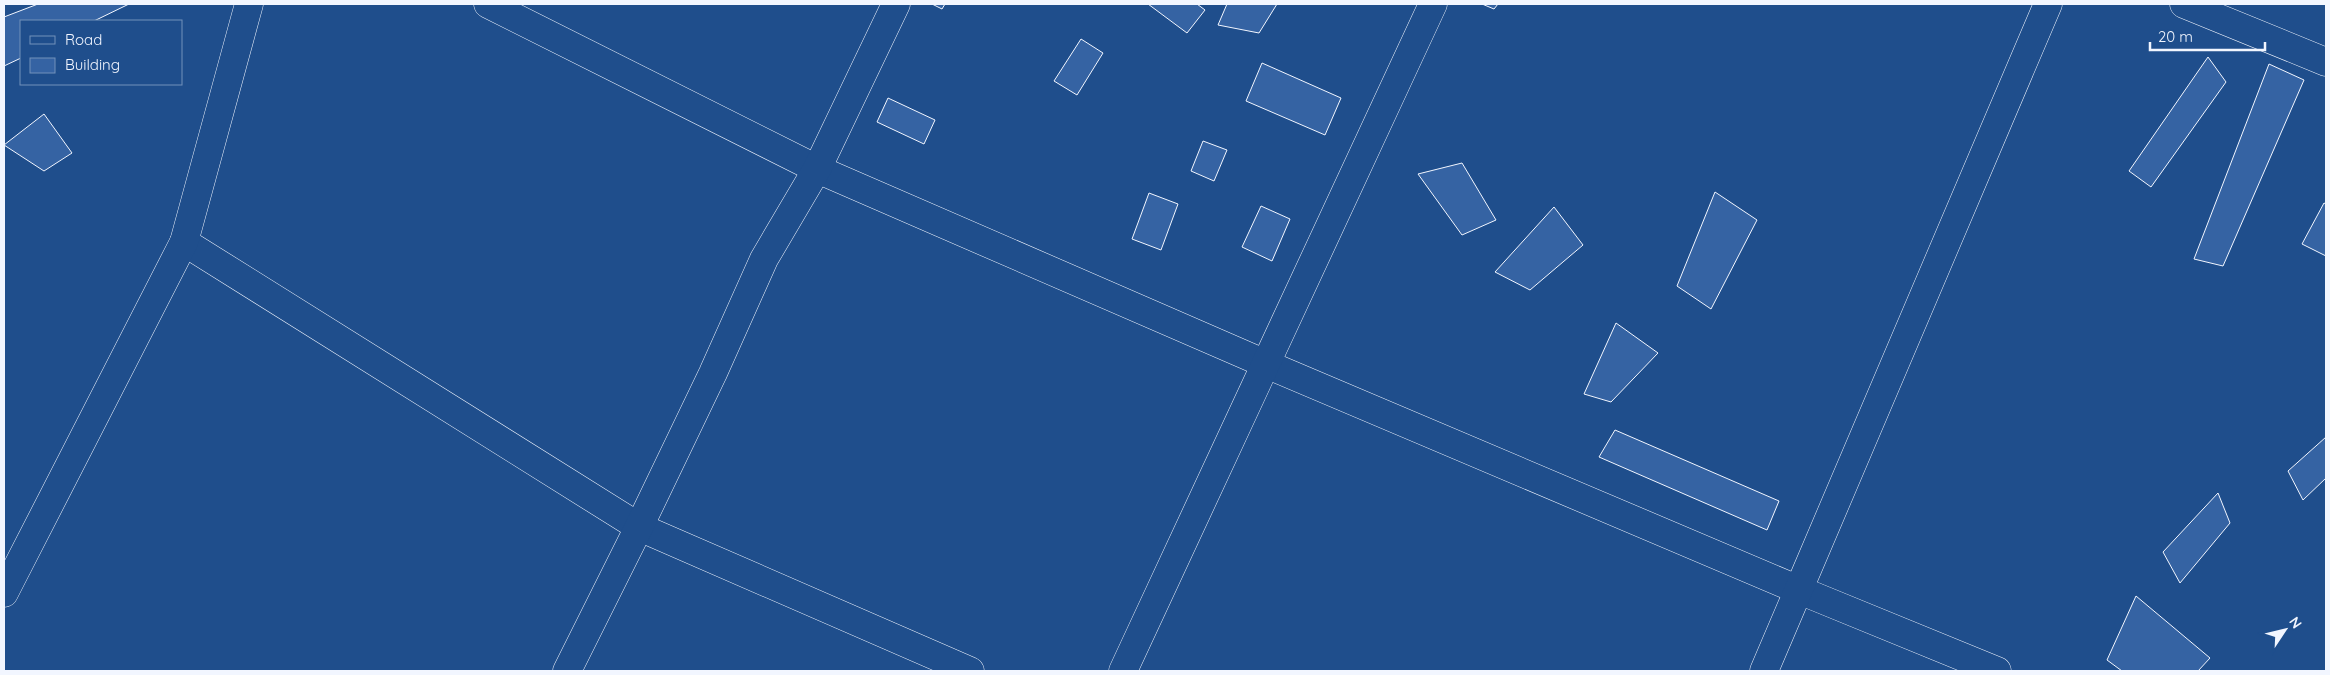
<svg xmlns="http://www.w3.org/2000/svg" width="2330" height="675" viewBox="0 0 2330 675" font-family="Quicksand,sans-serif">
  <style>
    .building { fill: #3563a3; stroke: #f2f6ff }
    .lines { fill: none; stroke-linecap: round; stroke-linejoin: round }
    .minor-casing { stroke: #f2f6ff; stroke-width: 29 }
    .minor { stroke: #1f4e8c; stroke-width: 28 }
  </style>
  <rect width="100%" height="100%" fill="#1f4e8c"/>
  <g class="building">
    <path d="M38,4H129L94,21H21V58L4,66V17Z"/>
    <path d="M932,4H945L942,9Z"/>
    <path d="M1148,4H1197L1205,10L1187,33Z"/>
    <path d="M1227,4H1277L1259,33L1218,25Z"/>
    <path d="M1482,4H1498L1494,9Z"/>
    <path d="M1081,39L1103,53L1077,95L1054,81Z"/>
    <path d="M2208,57L2226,82L2151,187L2129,171Z"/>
    <path d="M1262,63L1341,98L1325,135L1246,101Z"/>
    <path d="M2269,64L2304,80L2223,266L2194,259Z"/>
    <path d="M888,98L935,120L924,144L877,122Z"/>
    <path d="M44,114L72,153L44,171L4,145Z"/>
    <path d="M1203,141L1227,150L1214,181L1191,171Z"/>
    <path d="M1462,163L1496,220L1462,235L1418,174Z"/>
    <path d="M1715,192L1757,220L1711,309L1677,286Z"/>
    <path d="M1149,193L1178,204L1161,250L1132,239Z"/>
    <path d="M2324,203L2326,204V256L2302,244Z"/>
    <path d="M1261,206L1290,219L1272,261L1242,247Z"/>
    <path d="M1554,207L1583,245L1530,290L1495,272Z"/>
    <path d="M1616,323L1658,353L1611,402L1584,394Z"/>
    <path d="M1615,430L1779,501L1767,530L1599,457Z"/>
    <path d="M2326,437V478L2303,500L2288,471Z"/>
    <path d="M2218,493L2230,523L2180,583L2163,552Z"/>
    <path d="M2136,596L2210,658L2198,671H2122L2107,660Z"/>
  </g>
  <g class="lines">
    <g class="minor-casing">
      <g id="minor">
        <path d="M488,4L817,169L1266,364L1799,590L1997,671"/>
        <path d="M2184,4L2326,62"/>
        <path d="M184,242L639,527L970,671"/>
        <path d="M4,593L184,242L249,4"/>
        <path d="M567,671L639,527L713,373L764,259L817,169L896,4"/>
        <path d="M1123,671L1433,4"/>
        <path d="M1764,671L2048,4"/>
      </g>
    </g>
    <use href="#minor" class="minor"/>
  </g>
  <rect width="2330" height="675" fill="none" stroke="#f2f6ff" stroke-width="10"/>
  <rect x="20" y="20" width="162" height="65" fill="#1f4e8c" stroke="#7391ba"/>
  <rect x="30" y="36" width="25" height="8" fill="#1f4e8c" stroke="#7391ba"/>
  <text x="65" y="45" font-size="15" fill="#f2f6ff">Road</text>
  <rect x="30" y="58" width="25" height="15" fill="#3563a3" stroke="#7391ba"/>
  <text x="65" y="70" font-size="15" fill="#f2f6ff">Building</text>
  <g transform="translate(2285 630) rotate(55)" stroke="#1f4e8c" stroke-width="4" paint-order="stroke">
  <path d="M0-4L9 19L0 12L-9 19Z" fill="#f2f6ff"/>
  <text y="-8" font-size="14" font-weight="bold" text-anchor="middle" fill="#f2f6ff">N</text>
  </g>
  <path d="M2150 42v8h115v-8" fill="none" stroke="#f2f6ff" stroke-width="2.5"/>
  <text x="2158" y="42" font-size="15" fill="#f2f6ff" stroke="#1f4e8c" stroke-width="4" paint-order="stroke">20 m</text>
</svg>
